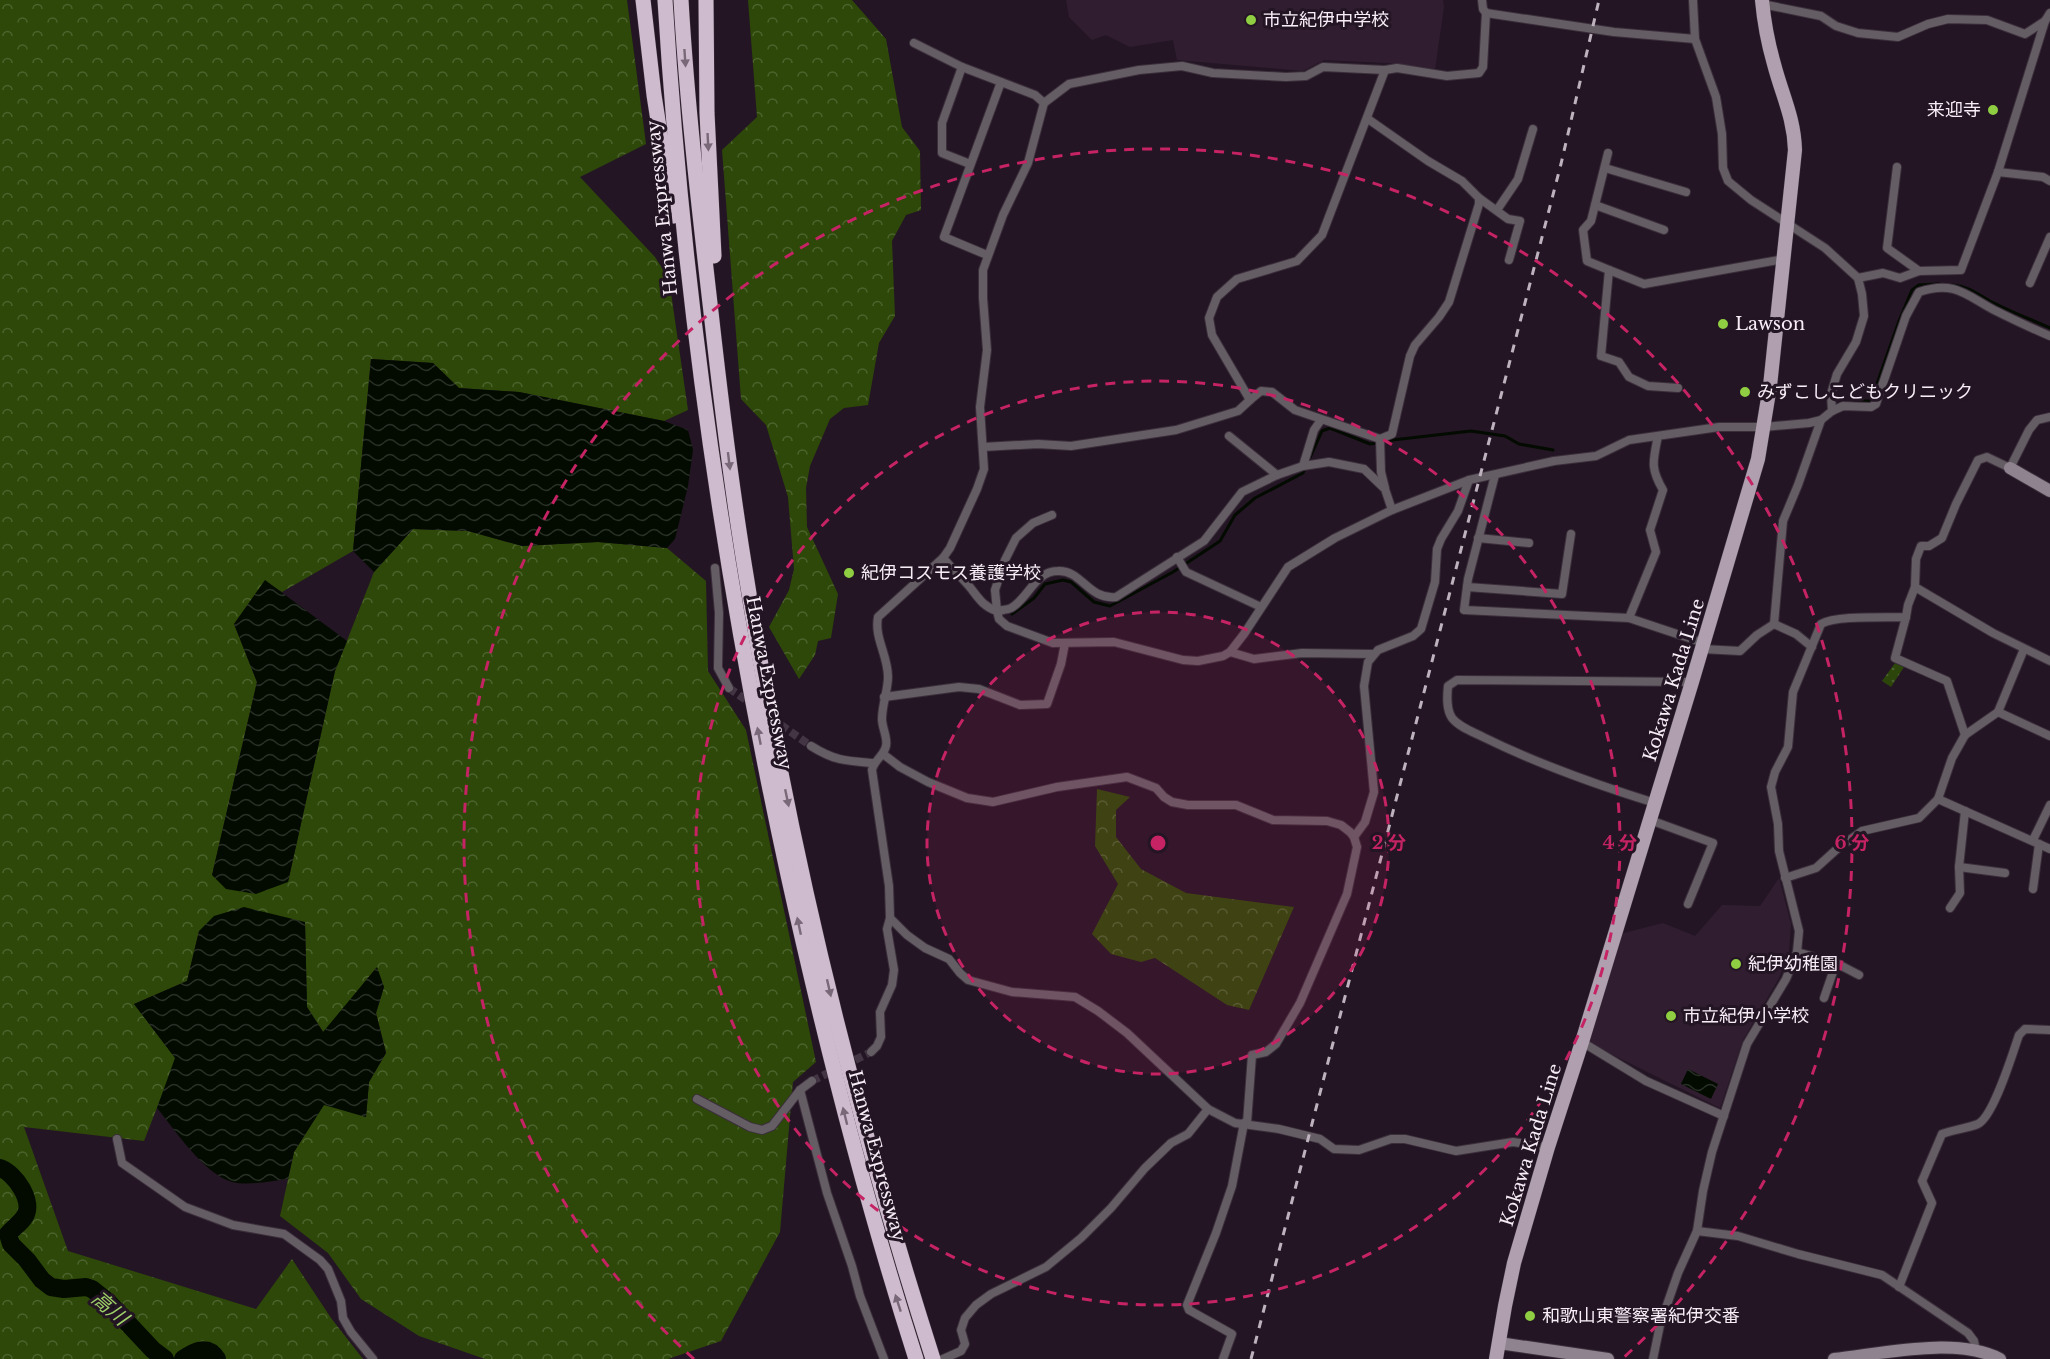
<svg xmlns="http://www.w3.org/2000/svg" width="2050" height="1359" viewBox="0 0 2050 1359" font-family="'Libre Baskerville','Noto Sans JP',serif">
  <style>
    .built { fill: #301e30 }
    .forest { fill: url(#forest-crowns) }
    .park { fill: url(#park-dots) }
    .water { fill: url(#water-waves) }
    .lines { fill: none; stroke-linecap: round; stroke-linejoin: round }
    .stream { stroke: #030b00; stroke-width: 3 }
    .river { stroke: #030b00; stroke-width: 18 }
    .street-tunnel { stroke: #433543; stroke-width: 8; stroke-dasharray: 8 4; stroke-linecap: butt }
    .street-casing { stroke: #3c2f3c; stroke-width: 10 }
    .secondary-casing { stroke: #3c2f3c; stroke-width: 14 }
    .primary-casing { stroke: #3c2f3c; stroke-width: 15 }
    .highway-casing { stroke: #3c2f3c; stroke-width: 16 }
    .street { stroke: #645d64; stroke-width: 8 }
    .secondary { stroke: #8f838f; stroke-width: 12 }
    .primary { stroke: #b0a0af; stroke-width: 14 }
    .highway { stroke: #cebbcd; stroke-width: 15 }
    .rail { stroke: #beb2be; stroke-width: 3; stroke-dasharray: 8 8; stroke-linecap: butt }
    .oneway { fill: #786878 }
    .ring { fill: none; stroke: #c52363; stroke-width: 3; stroke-dasharray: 10 8 }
    .poi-dot { fill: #8fcd42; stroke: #231523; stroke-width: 2 }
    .labels { text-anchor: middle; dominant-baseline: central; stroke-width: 6; stroke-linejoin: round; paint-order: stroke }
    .poi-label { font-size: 18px; fill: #f7edf7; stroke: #231523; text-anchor: start }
    .street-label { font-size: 18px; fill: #f7edf7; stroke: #231523 }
    .water-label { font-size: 20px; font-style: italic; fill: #9ed168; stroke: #231523 }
    .centre { fill: #c52363; stroke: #231523; stroke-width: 3 }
    .ring-label { font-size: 18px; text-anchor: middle; font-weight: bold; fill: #c52363; stroke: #231523; stroke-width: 6; stroke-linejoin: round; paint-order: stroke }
  </style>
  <defs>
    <pattern id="forest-crowns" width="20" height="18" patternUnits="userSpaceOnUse" patternTransform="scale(1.5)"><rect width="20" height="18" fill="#2d4808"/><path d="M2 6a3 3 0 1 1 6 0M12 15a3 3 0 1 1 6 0" fill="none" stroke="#4c632d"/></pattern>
    <pattern id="park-dots" width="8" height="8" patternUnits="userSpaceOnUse" patternTransform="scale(1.5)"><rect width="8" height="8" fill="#2c450b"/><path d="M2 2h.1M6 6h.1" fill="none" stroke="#4b602f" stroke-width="1.8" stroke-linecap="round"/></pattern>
    <pattern id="water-waves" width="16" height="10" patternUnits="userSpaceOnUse" patternTransform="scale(1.5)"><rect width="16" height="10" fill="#030b00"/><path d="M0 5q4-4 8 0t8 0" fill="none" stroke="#282f26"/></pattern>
  </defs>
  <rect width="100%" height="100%" fill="#231523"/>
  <g class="built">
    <path d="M1066,0H1443L1444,7L1435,69L1388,63L1324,60L1303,71L1177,60L1173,40L1130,47L1106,35L1092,40L1069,17Z"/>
    <path d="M1779,878L1791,924L1789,952L1779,978L1743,1040L1720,1108L1591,1044L1589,1035L1620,934L1663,923L1695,936L1722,905L1760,906Z"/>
  </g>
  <g class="forest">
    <path d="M0,0H627L646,144L580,177L655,257L669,279L688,410L664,421L519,392L459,388L433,363L371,359L353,551L282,592L265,581L234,624L257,682L212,875L288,882L335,671L374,572L413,529L468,531L522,546L598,542L667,548L706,581L708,671L746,730L816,1062L793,1082L780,1232L721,1341L668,1359H485L419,1336L361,1299L328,1253L280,1216L294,1152L324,1104L366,1117L369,1082L386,1053L376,1013L384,987L376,968L324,1033L307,1007L305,922L199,931L187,981L134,1004L176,1059L144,1141L24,1127L68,1251L256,1309L292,1259L331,1318L363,1359H0Z"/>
    <path d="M748,0H852L886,39L902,127L920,151L921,210L906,215L892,241L895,316L879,343L868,405L844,408L830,419L810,466L806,488L807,527L838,594L831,638L818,641L815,655L799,679L769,627L789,590L794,569L788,497L766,425L741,399L722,150L757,117Z"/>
    <path d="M1097,789L1130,797L1116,810V837L1141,869L1186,893L1294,907L1249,1010L1227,1005L1155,958L1141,962L1111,954L1092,934L1118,884L1095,846Z"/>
  </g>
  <path class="park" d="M1895,663L1904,667L1891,687L1882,681Z"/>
  <g class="water">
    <path d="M371,359L433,363L459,388L519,392L664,421L688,430L693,450L688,486L675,539L667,548L598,542L522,546L468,531L413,529L374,572L353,551Z"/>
    <path d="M265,580L347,641L335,671L288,882L256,894L226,889L212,875L257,682L234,624Z"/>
    <path d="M244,907L305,922L307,1007L323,1032L377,967L384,987L376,1013L386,1053L369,1082L366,1117L324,1105L294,1152L288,1179C271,1181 249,1186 232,1182C204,1174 175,1130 157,1108L175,1058L134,1004L187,981L199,931L214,916Z"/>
    <path d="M1688,1069L1718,1084L1711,1099L1681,1084Z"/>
  </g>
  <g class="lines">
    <g class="stream">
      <path d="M1952,285C1968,286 1976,293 1990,301C2009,311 2030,319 2050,328"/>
      <path d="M1854,401H1869L1872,398L1899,321L1912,290L1919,285L1939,284"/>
      <path d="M1384,441L1471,431L1505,436L1519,444L1553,450"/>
      <path d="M1012,614L1034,598L1045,584L1063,580L1071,582L1094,602L1110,606L1173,572L1208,549L1220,541L1235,515L1255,498L1303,473L1322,431L1330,428L1370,444L1377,443"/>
    </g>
    <g class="river">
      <path d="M0,1168C15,1173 34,1201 25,1216C21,1223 13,1228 8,1234L11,1244L27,1260L42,1280L51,1287L64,1289L86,1287L92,1289L107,1301L153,1350L165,1359"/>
      <path d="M183,1359C195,1351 208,1344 217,1359"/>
    </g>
    <g class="street-tunnel">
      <path d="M729,688L753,705"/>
      <path d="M771,718L811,746"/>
      <path d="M812,1081L871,1052"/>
    </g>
    <g class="street-casing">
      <g id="street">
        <path d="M1693,0L1695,39L1716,97L1722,134L1723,168L1728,181L1751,200L1825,248L1858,278L1862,294L1864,316L1856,342L1837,374L1831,394L1832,411"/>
        <path d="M1762,4L1821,16L1836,26L1858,33L1898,37L1928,24L1948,19L1987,20L2025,34L2045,21"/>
        <path d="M1486,13L1614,32L1695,39"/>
        <path d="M914,43L962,67L1035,95L1044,103"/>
        <path d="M962,67L942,123V153L970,164"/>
        <path d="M1368,119L1428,161L1462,181L1479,198V204L1449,302L1439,317L1415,345L1410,356L1392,434L1380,439"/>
        <path d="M1608,153L1591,221L1583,230L1587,261L1609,270"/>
        <path d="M1897,167L1887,248L1919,271"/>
        <path d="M1605,168L1686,192"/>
        <path d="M1998,172L2043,177L2050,181"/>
        <path d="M1479,198L1508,219L1520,221L1509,260"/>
        <path d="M1595,205L1664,230"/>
        <path d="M1497,210L1518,179L1533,129"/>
        <path d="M987,255L944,237L1001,82"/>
        <path d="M1858,278L1883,273L1900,278L1919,271L1961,270L1998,172L2045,21L2050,13"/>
        <path d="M2030,283L2050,237"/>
        <path d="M1678,388L1648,386L1629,377L1619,362L1601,356L1609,270L1644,284L1784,259"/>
        <path d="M1250,400L1261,391L1272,392L1295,410L1380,439L1381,472L1385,488"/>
        <path d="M1229,436L1277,475"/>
        <path d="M983,447L1038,444L1071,446L1176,430L1238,411L1250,400L1212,335L1209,318L1217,297L1237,279L1297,261L1322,235L1385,70"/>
        <path d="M1303,466L1314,430L1321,420"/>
        <path d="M1495,475L1468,579L1464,610L1629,618L1704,643"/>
        <path d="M1052,515L1033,523L1016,538L1005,560L995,590L997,611C1001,610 1007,610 1011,608C1028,599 1035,571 1058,571C1082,570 1088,600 1116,597L1204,541L1242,492L1277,475L1303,466L1329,462L1364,469L1385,489L1392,510"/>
        <path d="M1478,538L1529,543"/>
        <path d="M1177,557L1186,572L1261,607"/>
        <path d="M943,558C952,568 961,577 969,586C978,597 983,607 997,611L999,619L1007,626L1053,643L1114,642L1183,660L1198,661L1223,656L1230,652L1244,634L1288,567L1335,538L1392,510L1469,480L1554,461L1596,456L1629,440L1719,427H1764L1809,423L1821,420L1832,411L1843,406L1871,407L1876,404L1879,395L1906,316L1919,292C1954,280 1966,295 1994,310C2012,319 2031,328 2050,336"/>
        <path d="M715,568L719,613L718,668L729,688"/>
        <path d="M1467,587L1562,594L1571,534"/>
        <path d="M1915,587L1993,633L2050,661"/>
        <path d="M1906,617L1895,658L1947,681L1965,735"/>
        <path d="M1629,618L1656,552L1650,530L1663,490C1650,468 1653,461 1658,436"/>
        <path d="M1774,624L1783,521L1798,485L1821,420"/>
        <path d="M1774,624L1796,634L1812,647"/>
        <path d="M1702,649L1740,651L1757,635L1774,624"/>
        <path d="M1230,652L1254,659L1302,653L1373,654"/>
        <path d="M884,697L959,687L979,689L1020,705L1047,704L1061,664L1065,643"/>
        <path d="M1998,712L2050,736"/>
        <path d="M811,746C835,761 846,761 873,763"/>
        <path d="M883,754L900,767L928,782L967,798L993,802L1057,787L1127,777L1156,788L1164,797L1172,802L1188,805H1236L1273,820L1327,821L1341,825L1350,832L1354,837L1357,847L1347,894L1300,1003L1276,1044L1266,1052L1252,1055L1247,1123"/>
        <path d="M1938,799L2050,849"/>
        <path d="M1655,803C1597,785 1538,764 1483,737C1473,732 1459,727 1452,718C1446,709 1447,696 1448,686L1457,680L1692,682"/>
        <path d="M1650,820L1713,843L1688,904"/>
        <path d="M1354,837L1365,822L1374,792L1364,686L1368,662L1378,650L1413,636L1421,629L1435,582L1437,549L1441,539L1458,511L1469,480"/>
        <path d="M2033,840L2050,805"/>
        <path d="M1959,867L2005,873"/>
        <path d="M1785,878L1816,868L1837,849L1862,831L1919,818L1938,799L1952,758L1965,735L1998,712L2024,649"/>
        <path d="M2033,889L2039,844"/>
        <path d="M1950,908L1960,893L1959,867L1965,811"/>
        <path d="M890,918L907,935L925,948L949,959L960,973L968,980L1012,992L1075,997L1098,1011L1127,1033L1208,1109L1235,1123L1279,1129L1320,1139L1334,1149L1359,1150L1391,1139H1405L1456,1151L1513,1142L1548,1147"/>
        <path d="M1797,952L1836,963L1859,975"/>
        <path d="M1824,998L1836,963"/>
        <path d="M1582,1042L1646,1081L1724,1116"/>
        <path d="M871,1052L877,1046L881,1037L880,1012L892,985L894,970L887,929L890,918L889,886L872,770C874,760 884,756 886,746C888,738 882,728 882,719C882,705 888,690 888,677C888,655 874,638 878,617L943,558L950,548L977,489L984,469L980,407L987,350L983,298V270L1003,215L1028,163L1044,103L1069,84L1139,70L1182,66L1213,73L1286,77L1306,76L1323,67L1385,70L1397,68L1447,76L1479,73L1483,67L1486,13L1483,9L1482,0"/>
        <path d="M800,1090L827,1193L852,1266L860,1296L884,1359"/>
        <path d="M697,1099L750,1127L762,1130L772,1126L800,1090L812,1081"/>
        <path d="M117,1139L122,1163L185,1207L233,1225L284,1234L320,1260L328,1269L341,1301L343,1318L351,1332L373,1359"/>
        <path d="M1697,1231L1738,1236L1798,1254L1882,1275L1968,1333L1974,1341L1976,1350"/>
        <path d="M1899,1287L1932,1203L1922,1181L1942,1134C1953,1130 1968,1128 1978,1124C1994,1116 2013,1052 2019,1035L2025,1029L2050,1030"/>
        <path d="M943,1359L961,1351L965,1344L961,1330L965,1318L976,1305L991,1294L1046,1267L1081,1238L1111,1208L1145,1168L1171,1143L1188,1134L1208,1109"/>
        <path d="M1223,1359L1232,1334L1189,1310L1187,1305L1216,1233L1232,1186L1244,1123"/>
        <path d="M1653,1359L1660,1325L1678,1273L1697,1231L1703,1191L1712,1152L1747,1044L1786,979L1797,952L1799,931L1779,851L1778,824L1771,787L1775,772L1788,747L1793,692L1821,624C1837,615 1886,618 1906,617L1908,605L1915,587L1916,559L1921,546H1929L1942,538L1956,504L1978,460L1987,457L2010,468L2029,430L2037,420L2050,417"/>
      </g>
    </g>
    <g class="secondary-casing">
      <g id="secondary">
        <path d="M2010,468L2050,491"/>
        <path d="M1499,1343L1608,1359"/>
        <path d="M1834,1359C1881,1354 1956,1336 2000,1359"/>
      </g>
    </g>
    <g class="primary-casing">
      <path id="primary" d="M1496,1359L1505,1306L1514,1263L1548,1147L1582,1042L1692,682L1758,459L1770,386L1795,150C1794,117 1782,95 1774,64C1768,43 1764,22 1762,0"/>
    </g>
    <g class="highway-casing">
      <g id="highway">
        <path d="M643,0L654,95L673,216"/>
        <path d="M665,0C683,295 725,586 788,875C824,1038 865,1200 916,1359"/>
        <path d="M681,0C687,104 699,208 711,312C721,402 732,492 747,581C788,844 852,1106 933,1359"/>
        <path d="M706,0L707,113L714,256"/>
      </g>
    </g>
    <use href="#street" class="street"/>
    <use href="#secondary" class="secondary"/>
    <use href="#primary" class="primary"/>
    <use href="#highway" class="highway"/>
    <path class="rail" d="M1251,1359L1561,164L1599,0"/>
  </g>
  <defs><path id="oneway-solid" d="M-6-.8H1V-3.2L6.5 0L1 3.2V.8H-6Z" transform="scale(1.5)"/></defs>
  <g class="oneway">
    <use href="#oneway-solid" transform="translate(685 58) rotate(86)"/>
    <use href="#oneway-solid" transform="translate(708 142) rotate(87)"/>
    <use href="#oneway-solid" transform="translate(729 461) rotate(83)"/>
    <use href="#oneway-solid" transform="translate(759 736) rotate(-101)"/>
    <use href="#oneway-solid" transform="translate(787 798) rotate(78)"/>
    <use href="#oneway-solid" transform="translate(799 926) rotate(-102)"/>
    <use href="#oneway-solid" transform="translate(829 988) rotate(77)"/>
    <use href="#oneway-solid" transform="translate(845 1116) rotate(-104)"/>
    <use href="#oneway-solid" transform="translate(898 1303) rotate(-108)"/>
  </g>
  <circle cx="1158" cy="843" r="231" fill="#c52363" fill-opacity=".12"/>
  <g class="ring">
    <circle cx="1158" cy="843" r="231"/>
    <circle cx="1158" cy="843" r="462"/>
    <path d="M694 1359A694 694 0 1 1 1622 1359"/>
  </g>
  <g class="poi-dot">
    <circle cx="1251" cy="20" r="6"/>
    <circle cx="1993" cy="110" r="6"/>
    <circle cx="1723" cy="324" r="6"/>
    <circle cx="1745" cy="392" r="6"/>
    <circle cx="849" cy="573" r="6"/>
    <circle cx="1736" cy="964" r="6"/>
    <circle cx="1671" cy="1016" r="6"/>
    <circle cx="1530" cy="1316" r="6"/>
  </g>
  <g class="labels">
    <g class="poi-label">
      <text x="1263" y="20">市立紀伊中学校</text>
      <text x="1981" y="110" text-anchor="end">来迎寺</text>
      <text x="1735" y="324">Lawson</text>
      <text x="1757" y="392">みずこしこどもクリニック</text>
      <text x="861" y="573">紀伊コスモス養護学校</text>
      <text x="1748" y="964">紀伊幼稚園</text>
      <text x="1683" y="1016">市立紀伊小学校</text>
      <text x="1542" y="1316">和歌山東警察署紀伊交番</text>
    </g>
    <g class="street-label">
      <text transform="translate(662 208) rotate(-96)">Hanwa Expressway</text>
      <text transform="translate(1674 680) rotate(-73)">Kokawa Kada Line</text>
      <text transform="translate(769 683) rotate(79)">Hanwa Expressway</text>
      <text transform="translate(1531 1145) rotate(-73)">Kokawa Kada Line</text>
      <text transform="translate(877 1156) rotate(75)">Hanwa Expressway</text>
    </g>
    <g class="water-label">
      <text transform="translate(110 1308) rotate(41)">高川</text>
    </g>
  </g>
  <circle cx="1158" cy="843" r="9" class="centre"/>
  <g class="ring-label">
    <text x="1389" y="849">2 分</text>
    <text x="1620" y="849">4 分</text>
    <text x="1852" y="849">6 分</text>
  </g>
</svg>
